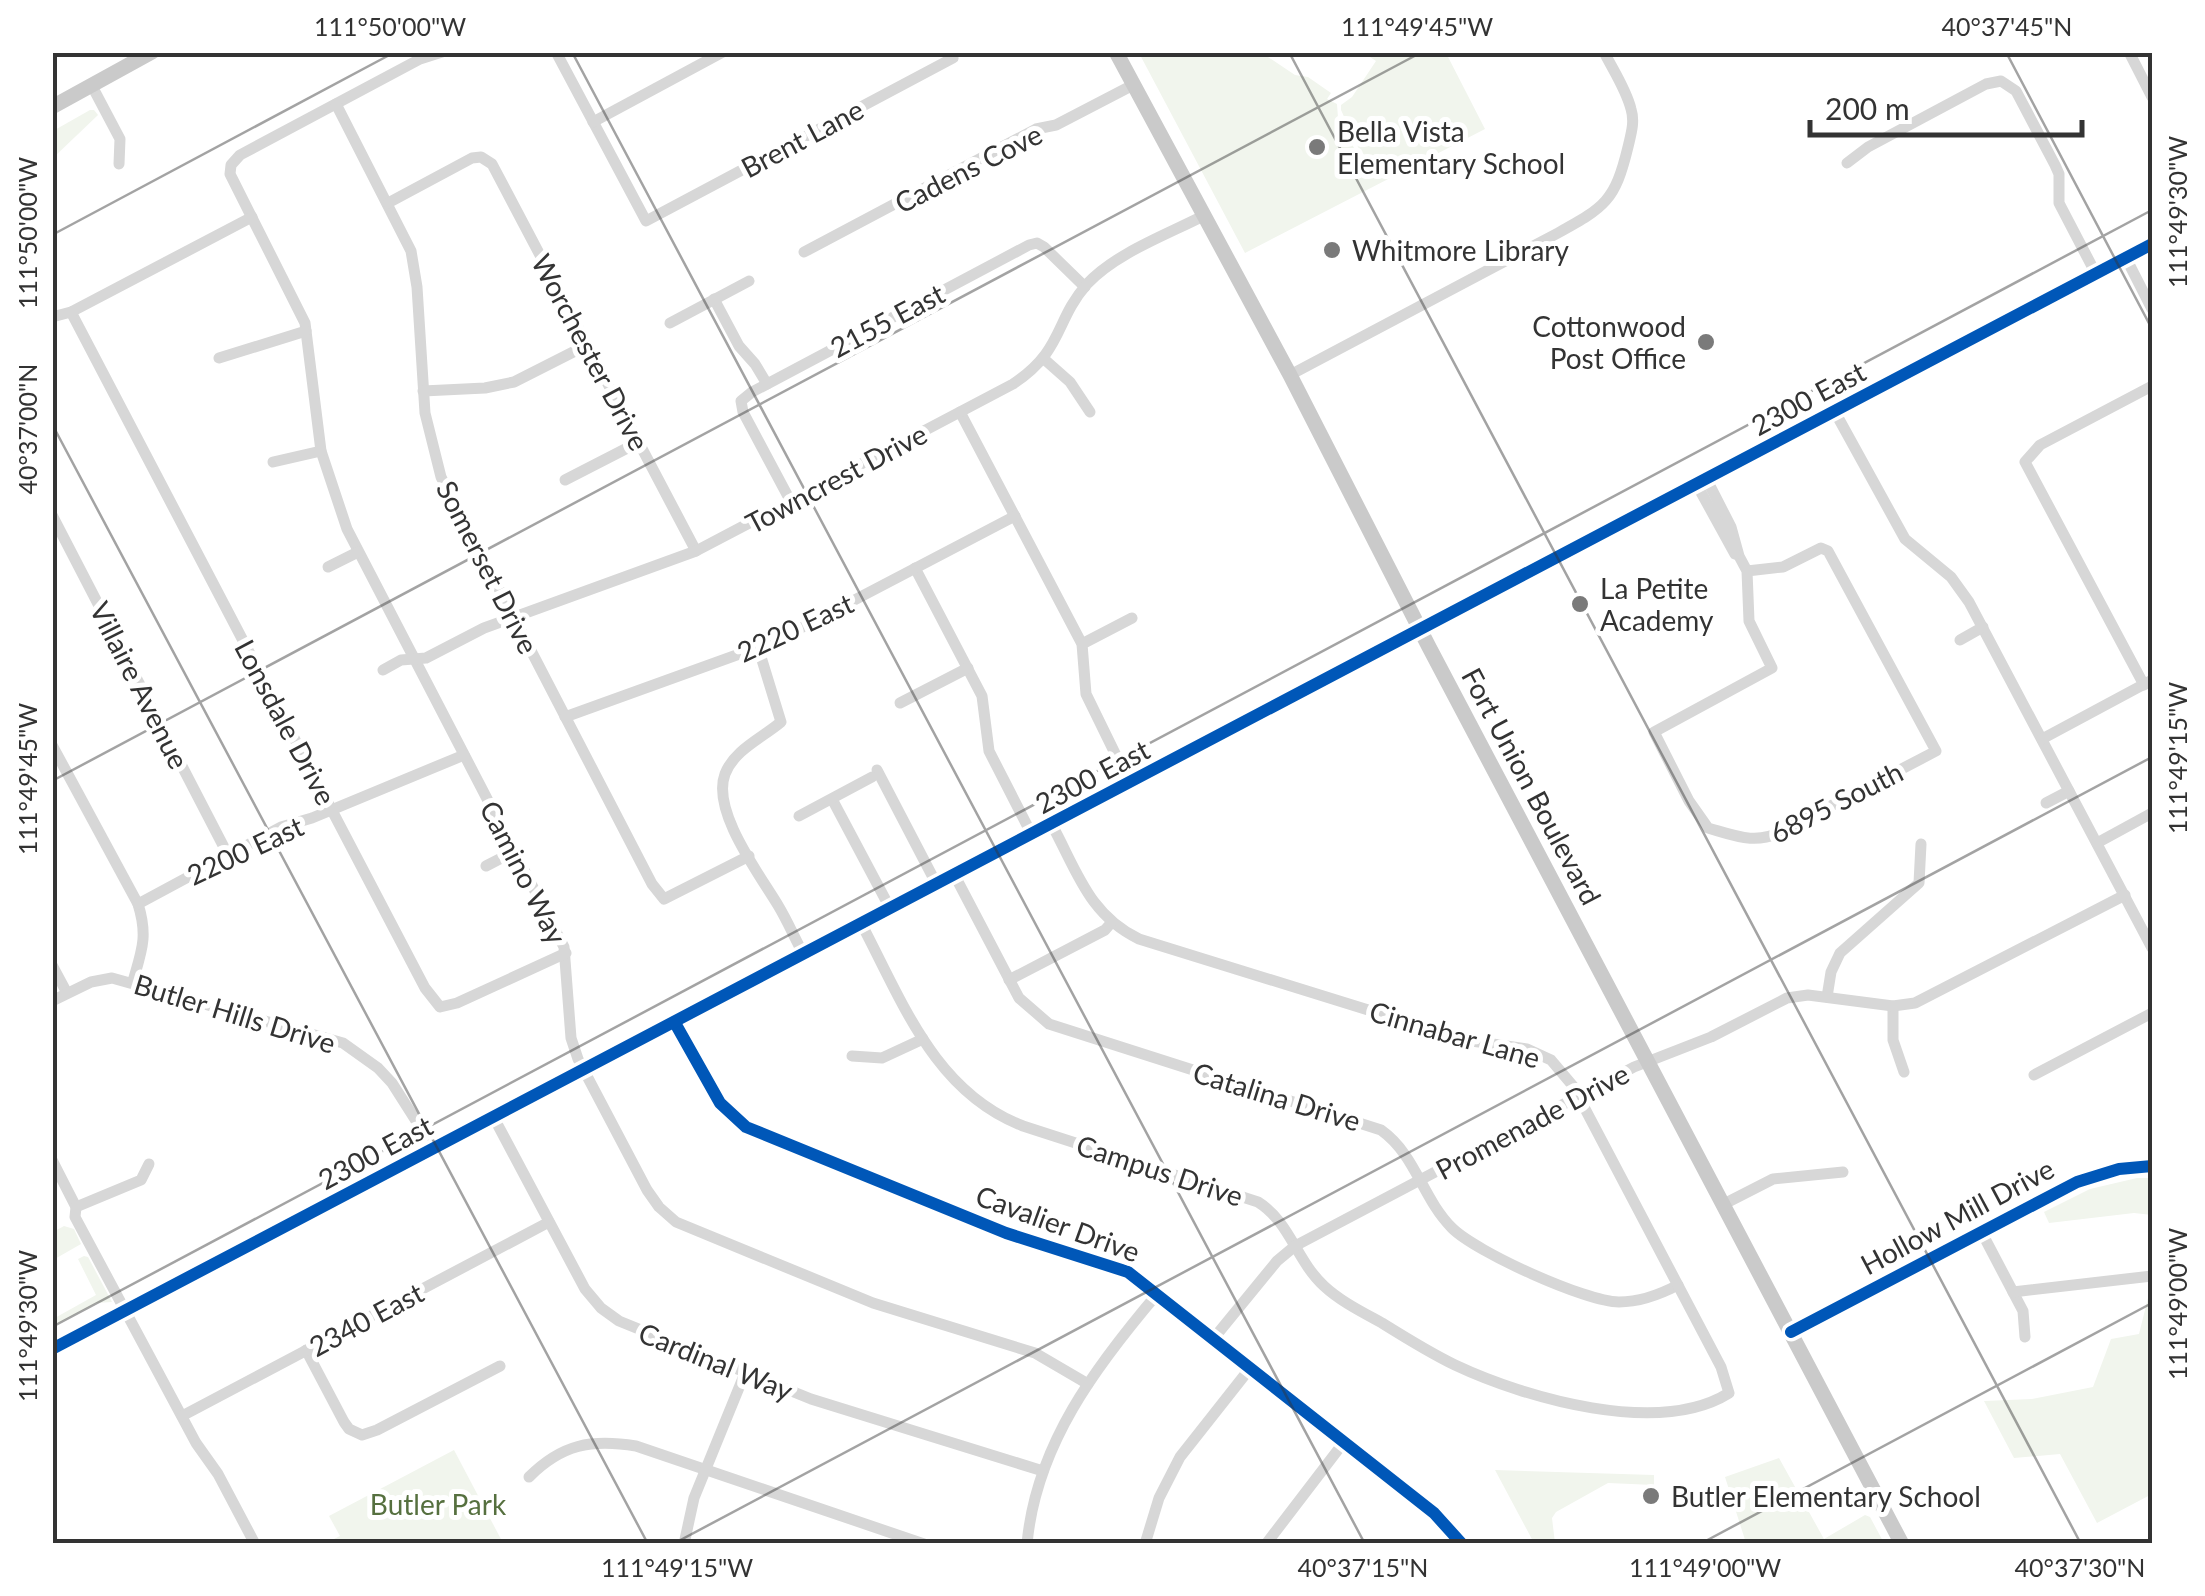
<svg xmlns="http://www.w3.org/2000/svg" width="2205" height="1596" viewBox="0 0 2205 1596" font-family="Lato,sans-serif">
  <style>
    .green { fill: #f1f5ed }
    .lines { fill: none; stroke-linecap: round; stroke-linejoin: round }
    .minor { stroke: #d7d7d7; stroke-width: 11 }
    .major { stroke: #cacaca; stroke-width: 15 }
    .cycleway-casing { stroke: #fff; stroke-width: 19 }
    .cycleway { stroke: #0057b8; stroke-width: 12 }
    .ticks { fill: none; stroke: #333; stroke-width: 2.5; stroke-opacity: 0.45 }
    .poi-dot { fill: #7a7a7a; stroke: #fff; stroke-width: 4 }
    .labels { text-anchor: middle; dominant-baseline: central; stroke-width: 10; stroke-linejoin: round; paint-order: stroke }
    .poi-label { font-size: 28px; fill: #333; stroke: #fff; text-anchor: start }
    .street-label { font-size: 28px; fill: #333; stroke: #fff }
    .park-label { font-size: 28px; fill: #56703f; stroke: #fff }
    .neatline { fill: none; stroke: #333; stroke-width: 4 }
    .ticks-label { font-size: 25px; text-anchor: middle; fill: #333 }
  </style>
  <rect width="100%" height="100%" fill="#fff"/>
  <g class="green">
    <path d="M1139,53H1262L1295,75L1308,77L1331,93L1327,99L1337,104L1338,118L1369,176L1377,171L1358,147L1341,110V105L1352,97L1376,61L1364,53H1446L1485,129L1245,253Z"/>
    <path d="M90,110H94L98,115L54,157L57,165L53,168V131Z"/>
    <path d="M2137,1178H2152V1215L2134,1213L2049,1223L2044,1212L2090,1189Z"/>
    <path d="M64,1226L74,1229L81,1244L53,1260V1232Z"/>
    <path d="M84,1256L88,1257L112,1302L96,1303L53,1326V1319L96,1295L78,1259Z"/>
    <path d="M2151,1286L2152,1494L2097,1523L2060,1454L2014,1458L1984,1401L2032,1399L2093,1387L2111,1339L2139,1334Z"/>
    <path d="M454,1450L503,1543H326L340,1536L329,1516Z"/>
    <path d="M1779,1458L1824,1539L1865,1515L1870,1517L1884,1543H1746L1725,1477Z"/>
    <path d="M1495,1470L1654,1475V1485L1608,1483L1556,1512L1552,1518L1555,1543H1534Z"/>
  </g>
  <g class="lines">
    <g class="minor">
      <path d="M442,52L420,59L240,155L231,165L230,174L305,323L321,451L347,529L564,947L571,1038L578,1059L647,1190L659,1207L676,1222L873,1303L1035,1353L1088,1384"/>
      <path d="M556,52L646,221L953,58L951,52"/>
      <path d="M2129,52L2152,97"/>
      <path d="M92,86L120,139L119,164"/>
      <path d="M336,104L411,251L417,287L425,413L441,477L652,884L664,899L749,856"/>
      <path d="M593,122L723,52"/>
      <path d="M1847,163L1868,147L1986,84L2001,81L2016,91L2055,165L2059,174V203L2096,274"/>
      <path d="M388,203L472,158L481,157L492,164L696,551"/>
      <path d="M804,252L1036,129L1056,125L1133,85"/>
      <path d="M2126,258L2152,309"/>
      <path d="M714,299L739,346L755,364L767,384"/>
      <path d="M71,312L425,988L440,1007L457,1003L566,953"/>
      <path d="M52,317L71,312L252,217"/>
      <path d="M670,323L749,281"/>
      <path d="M219,358L306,331"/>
      <path d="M1044,359L1070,382L1090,412"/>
      <path d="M1290,375L1558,233C1605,207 1615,201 1628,147C1631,134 1635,122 1631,109C1626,89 1613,70 1604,52"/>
      <path d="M423,391L485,388L514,382L587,345"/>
      <path d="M960,412L1082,644L1086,694L1130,784"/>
      <path d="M1835,412L1905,539L1951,577L1969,602L2152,948"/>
      <path d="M273,462L321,451"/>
      <path d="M565,480L639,442"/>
      <path d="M1707,480L1731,527L1739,556L1747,571L1749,621L1772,668L1654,732L1689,801L1708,828C1736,836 1756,845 1783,831L1936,751L1828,551L1821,548L1783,567L1747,571"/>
      <path d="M1697,485L1735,554"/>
      <path d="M791,502L743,412L741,401L752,392L1029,245L1037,243L1044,247L1085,287"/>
      <path d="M52,515L228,855"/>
      <path d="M328,567L358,552"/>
      <path d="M915,568L982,696L989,751L1032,835"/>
      <path d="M1960,640L1983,627"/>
      <path d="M1082,644L1132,618"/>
      <path d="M758,647L781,722C762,738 734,750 725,774C711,811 760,875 779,907C788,922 795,939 804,955"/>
      <path d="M383,670L401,660L426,658L484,628L696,551L1013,384C1064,350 1054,322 1087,284C1116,253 1166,235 1203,216"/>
      <path d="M2144,685L2025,462L2040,445L2152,386"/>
      <path d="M900,703L968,668"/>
      <path d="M565,717L778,640L1015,516"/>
      <path d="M2042,739L2152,680"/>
      <path d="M52,745L138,904C148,936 142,950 133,981"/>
      <path d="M877,770L937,885"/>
      <path d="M832,799L891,910"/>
      <path d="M2046,803L2069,791"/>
      <path d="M799,816L872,777"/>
      <path d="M2097,843L2152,813"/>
      <path d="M486,866L515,851"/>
      <path d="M955,876L1019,998L1049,1024L1381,1130C1416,1155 1422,1198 1452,1228C1476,1252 1586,1302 1619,1302C1640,1302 1659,1295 1678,1285"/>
      <path d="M138,904L281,827L312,818L464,755"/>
      <path d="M862,925C903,1003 935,1092 1023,1126L1258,1202C1290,1222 1296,1260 1324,1286C1340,1301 1362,1312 1382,1323C1406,1338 1430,1353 1455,1365C1525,1398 1659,1437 1729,1393L1721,1367L1573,1086L1551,1060L1527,1049L1465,1040L1139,939C1089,915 1077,871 1052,825"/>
      <path d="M52,965L67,993"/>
      <path d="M1009,980L1105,930L1111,923"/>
      <path d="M1827,997L1831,972L1840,953L1919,883L1921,844"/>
      <path d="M52,1001L91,982L112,978L343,1043L378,1068L392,1083L434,1149"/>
      <path d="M1893,1006V1040L1904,1072"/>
      <path d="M675,1023L720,1103L746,1127L1006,1233L1128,1272L1434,1513L1462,1544"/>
      <path d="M852,1056L882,1058L923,1039"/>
      <path d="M2034,1075L2152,1013"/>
      <path d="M494,1118L585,1289L601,1308L619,1321L811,1399L1043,1471"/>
      <path d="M52,1160L76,1207L75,1217L196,1443L218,1474L255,1544"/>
      <path d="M1724,1204L1773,1179L1843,1172"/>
      <path d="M76,1207L141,1180L149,1164"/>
      <path d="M1981,1231L2023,1311L2025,1337"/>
      <path d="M2013,1292L2152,1276"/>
      <path d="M1791,1332L2077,1182L2119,1169L2152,1166"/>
      <path d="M1214,1338L1277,1261L1295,1246L1634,1067L1711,1037L1787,998L1808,995L1893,1006L1915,1003L2125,895"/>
      <path d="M52,1349L2152,244"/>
      <path d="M306,1350L344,1422L349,1429L362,1435L377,1430L500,1366"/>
      <path d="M182,1416L549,1222"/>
      <path d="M529,1477C562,1444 591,1439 636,1446L924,1544"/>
      <path d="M684,1544L694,1498L745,1373"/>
      <path d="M1027,1544C1036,1445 1096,1366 1158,1293"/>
      <path d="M1145,1544L1159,1498L1180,1457L1251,1367"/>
      <path d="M1266,1544L1344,1442"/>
    </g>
    <g class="major">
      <path d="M1116,52L1290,375L1429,647L1902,1544"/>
      <path d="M52,107L152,52"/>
    </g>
    <g class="cycleway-casing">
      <g id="cycleway">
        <path d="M675,1023L720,1103L746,1127L1006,1233L1128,1272L1434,1513L1462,1544"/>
        <path d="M1791,1332L2077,1182L2119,1169L2152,1166"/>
        <path d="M52,1349L2152,244"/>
      </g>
    </g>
    <use href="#cycleway" class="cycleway"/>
  </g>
  <path class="ticks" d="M572,52L1365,1544M1289,52L2081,1544M2006,52L2152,329M52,235L395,52M52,424L648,1544M52,781L1422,52M52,1327L2152,210M673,1544L2152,757M1700,1544L2152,1303"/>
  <g class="poi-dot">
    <circle cx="1317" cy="147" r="10"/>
    <circle cx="1332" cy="250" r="10"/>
    <circle cx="1706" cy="342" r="10"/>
    <circle cx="1580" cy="604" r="10"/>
    <circle cx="1651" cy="1496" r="10"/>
  </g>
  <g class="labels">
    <g class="poi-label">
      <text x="1337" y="131">Bella Vista<tspan x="1337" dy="32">Elementary School</tspan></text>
      <text x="1352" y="250">Whitmore Library</text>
      <text x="1686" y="326" text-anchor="end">Cottonwood<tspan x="1686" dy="32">Post Office</tspan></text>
      <text x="1600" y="588">La Petite<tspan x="1600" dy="32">Academy</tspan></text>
      <text x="1671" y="1496">Butler Elementary School</text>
    </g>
    <g class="street-label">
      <text transform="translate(802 138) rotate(-28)">Brent Lane</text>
      <text transform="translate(968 168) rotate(-27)">Cadens Cove</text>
      <text transform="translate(887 320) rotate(-28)">2155 East</text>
      <text transform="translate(591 352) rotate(62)">Worchester Drive</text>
      <text transform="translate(1808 398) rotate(-28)">2300 East</text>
      <text transform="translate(836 478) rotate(-28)">Towncrest Drive</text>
      <text transform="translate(488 567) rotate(63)">Somerset Drive</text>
      <text transform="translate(795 627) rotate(-25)">2220 East</text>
      <text transform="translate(140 685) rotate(63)">Villaire Avenue</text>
      <text transform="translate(286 722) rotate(62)">Lonsdale Drive</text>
      <text transform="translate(1092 776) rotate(-28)">2300 East</text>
      <text transform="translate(1532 786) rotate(62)">Fort Union Boulevard</text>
      <text transform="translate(1836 802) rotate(-27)">6895 South</text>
      <text transform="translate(245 850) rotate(-25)">2200 East</text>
      <text transform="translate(524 872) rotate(63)">Camino Way</text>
      <text transform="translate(235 1013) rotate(17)">Butler Hills Drive</text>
      <text transform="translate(1455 1034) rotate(16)">Cinnabar Lane</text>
      <text transform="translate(1277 1096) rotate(17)">Catalina Drive</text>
      <text transform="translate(1532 1121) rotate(-28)">Promenade Drive</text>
      <text transform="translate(375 1152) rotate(-28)">2300 East</text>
      <text transform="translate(1160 1170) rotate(18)">Campus Drive</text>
      <text transform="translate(1957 1216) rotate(-28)">Hollow Mill Drive</text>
      <text transform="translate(1058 1223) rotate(20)">Cavalier Drive</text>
      <text transform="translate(366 1319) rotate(-28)">2340 East</text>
      <text transform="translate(716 1361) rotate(22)">Cardinal Way</text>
    </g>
    <g class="park-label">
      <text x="438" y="1504">Butler Park</text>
    </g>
  </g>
  <rect width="2205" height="1596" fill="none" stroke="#ffffff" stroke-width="110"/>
  <path d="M1810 120v15h272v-15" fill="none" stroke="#333333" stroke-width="5"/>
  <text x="1825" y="120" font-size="30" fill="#333333" stroke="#ffffff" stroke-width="8" paint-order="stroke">200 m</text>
  <rect x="55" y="55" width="2095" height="1486" class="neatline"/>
  <g class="ticks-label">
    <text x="390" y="36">111°50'00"W</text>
    <text x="1417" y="36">111°49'45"W</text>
    <text x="2007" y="36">40°37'45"N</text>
    <text transform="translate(2178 212) rotate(-90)" y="9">111°49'30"W</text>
    <text transform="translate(28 233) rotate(-90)" y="9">111°50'00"W</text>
    <text transform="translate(28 429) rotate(-90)" y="9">40°37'00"N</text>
    <text transform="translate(2178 758) rotate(-90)" y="9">111°49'15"W</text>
    <text transform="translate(28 779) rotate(-90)" y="9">111°49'45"W</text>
    <text transform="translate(2178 1304) rotate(-90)" y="9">111°49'00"W</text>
    <text transform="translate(28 1326) rotate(-90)" y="9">111°49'30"W</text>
    <text x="677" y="1577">111°49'15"W</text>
    <text x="1363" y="1577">40°37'15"N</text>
    <text x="1705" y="1577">111°49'00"W</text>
    <text x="2080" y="1577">40°37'30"N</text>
  </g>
</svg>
